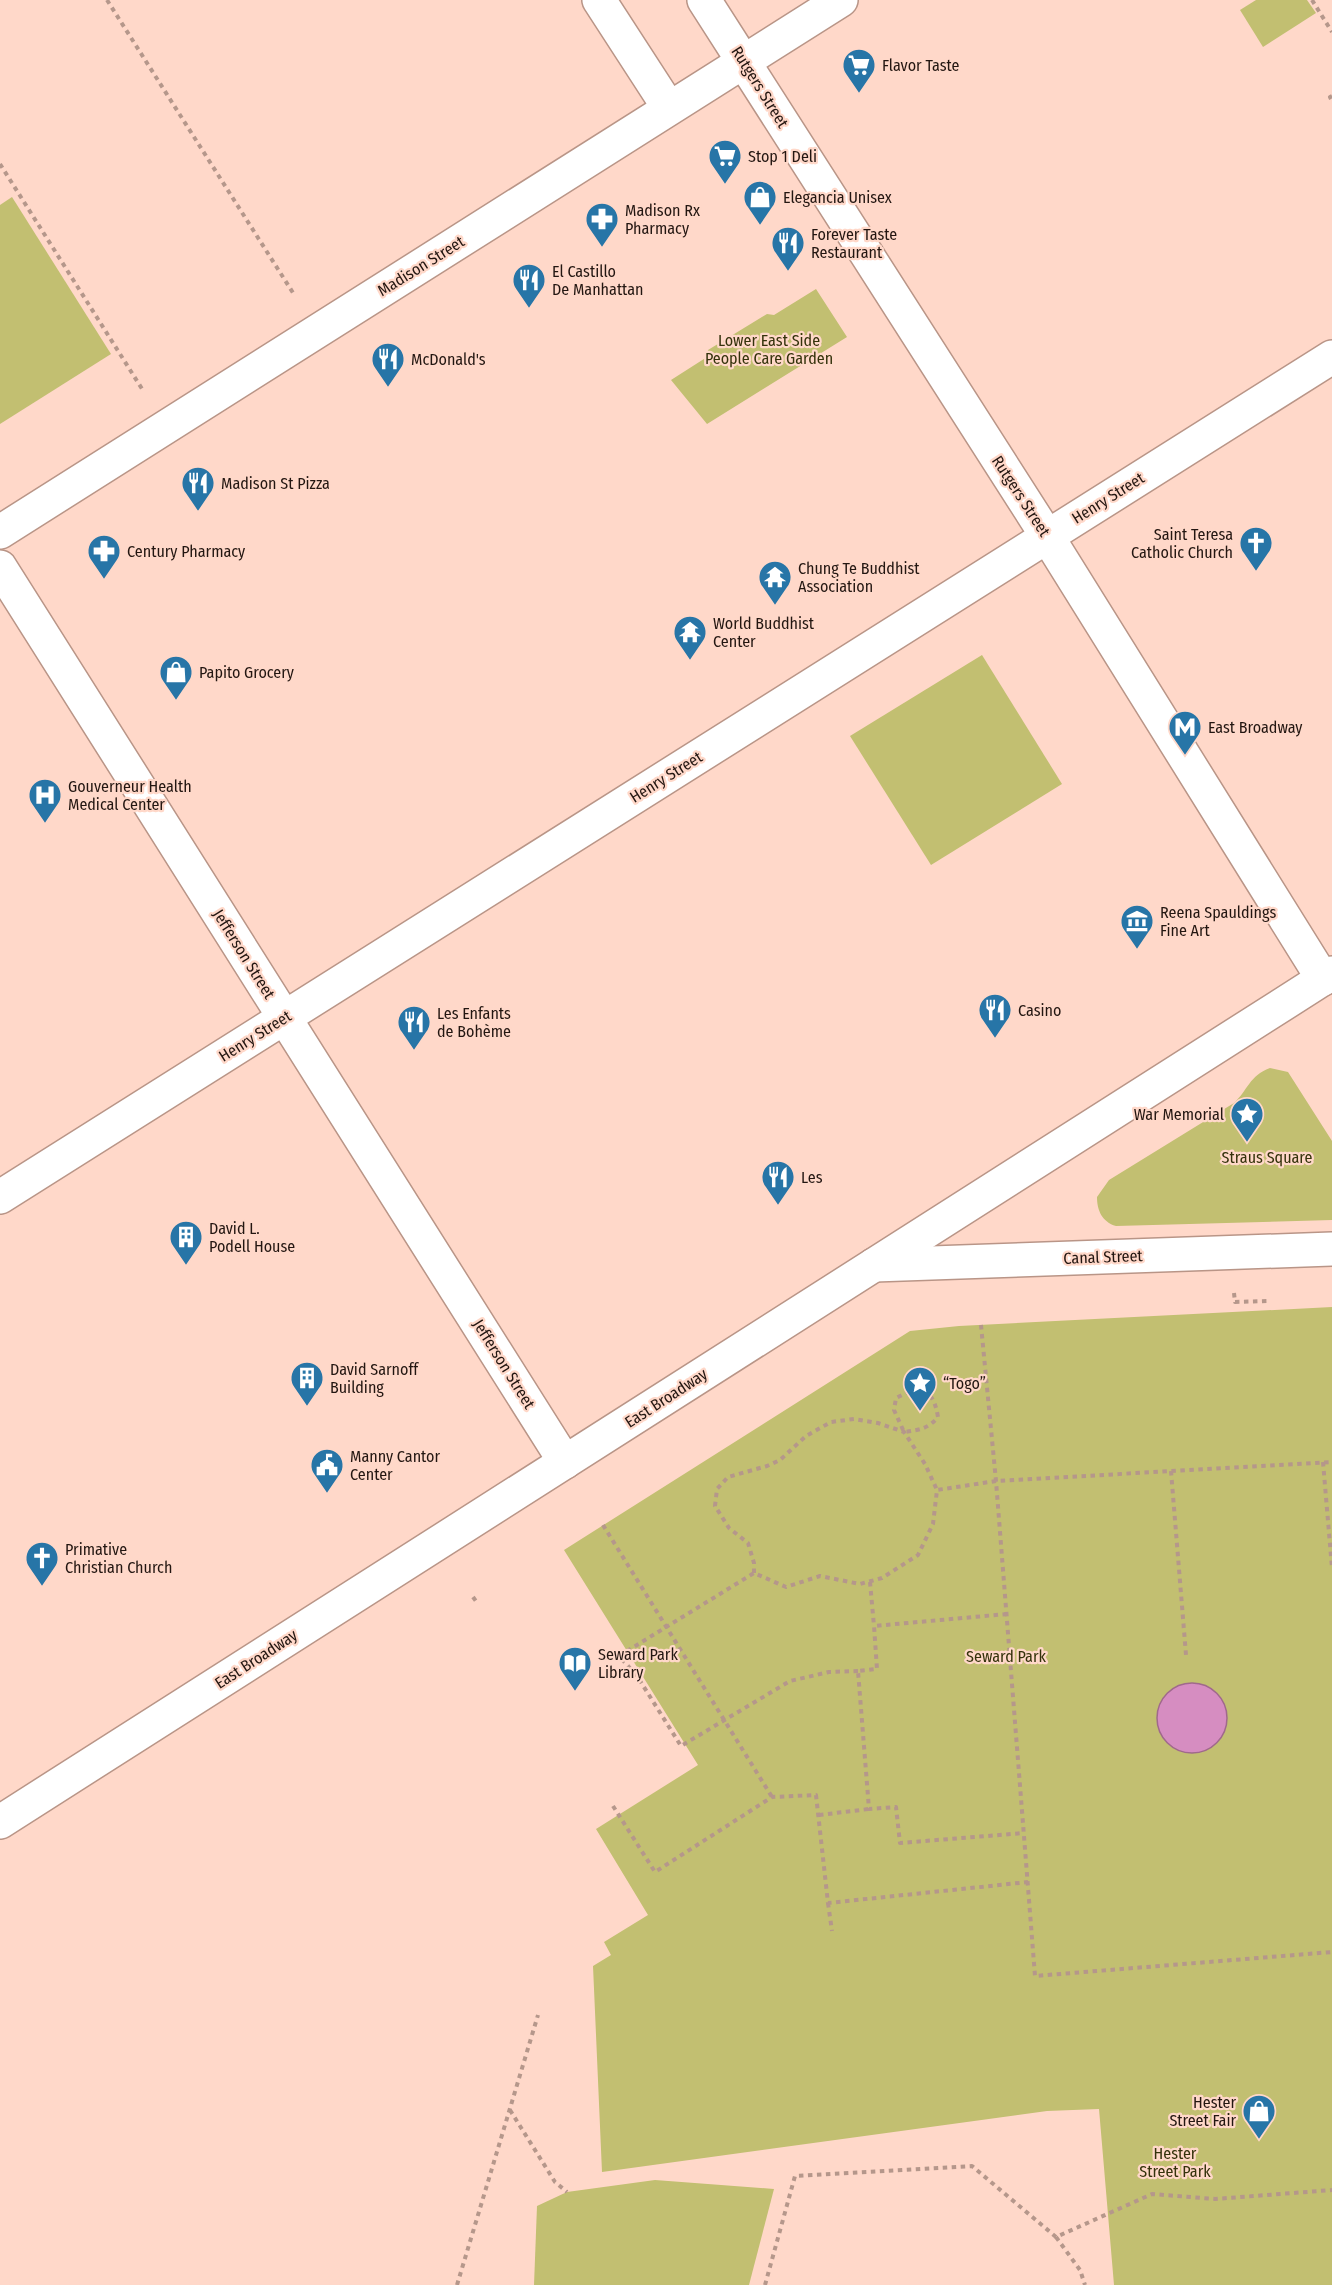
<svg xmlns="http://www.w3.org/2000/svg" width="1332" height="2285" viewBox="0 0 1332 2285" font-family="'Fira Sans Condensed',sans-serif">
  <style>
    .green { fill: #c2bf71 }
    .water { fill: #d68dc1; stroke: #a0698c; stroke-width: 1.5 }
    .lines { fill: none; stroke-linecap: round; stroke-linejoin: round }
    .minor-casing { stroke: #b99587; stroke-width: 36 }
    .major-casing { stroke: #b99587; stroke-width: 36 }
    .path { stroke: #b5978b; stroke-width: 4; stroke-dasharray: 4.5 4.5; stroke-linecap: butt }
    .minor { stroke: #fff; stroke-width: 33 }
    .major { stroke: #fff; stroke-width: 33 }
    .labels { text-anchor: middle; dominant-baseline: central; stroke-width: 4.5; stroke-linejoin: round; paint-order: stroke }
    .poi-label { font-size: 16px; fill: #231611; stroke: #ffd8c9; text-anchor: start }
    .street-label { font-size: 16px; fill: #231611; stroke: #ffd8c9 }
    .park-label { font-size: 16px; fill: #34320b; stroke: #ffd8c9 }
  </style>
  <rect width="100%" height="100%" fill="#ffd8c9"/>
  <g class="green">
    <path d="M1256,0H1307L1316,13L1263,47L1240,10Z"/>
    <path d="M12,197L111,354L0,424V205Z"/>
    <path d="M816,289L847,337L707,424L671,380L707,357L708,350L767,314L774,315Z"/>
    <path d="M982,655L1062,784L931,865L850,736Z"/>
    <path d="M1270,1068L1288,1072L1332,1141V1220L1116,1226C1102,1222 1097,1210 1097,1197L1109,1180L1234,1103C1248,1090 1249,1076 1270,1068Z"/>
    <path d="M1332,1307V2285H1114L1099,2109L1047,2111L602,2172L593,1966L611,1955L604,1942L648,1915L596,1829L698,1765L564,1550L910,1331L959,1326Z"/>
    <path d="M655,2180L774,2189L749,2285H534L537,2206L567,2192Z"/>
  </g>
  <circle class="water" cx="1192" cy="1718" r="35"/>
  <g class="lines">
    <g class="minor-casing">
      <g id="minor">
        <path d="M599,0L669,108"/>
        <path d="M704,0L1047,536L1323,979"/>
        <path d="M0,532L841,0"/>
        <path d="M0,567L565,1462"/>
        <path d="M0,1197L1332,357"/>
        <path d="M874,1265L1332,1249"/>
      </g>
    </g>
    <g class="major-casing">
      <path id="major" d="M0,1822L1332,973"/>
    </g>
    <g class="path">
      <path d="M107,0L295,296"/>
      <path d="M1312,0L1332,32"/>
      <path d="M1332,96L1330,97L1332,101"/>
      <path d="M0,164L144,392"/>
      <path d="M1234,1293L1235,1302L1270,1301"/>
      <path d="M981,1325L996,1481L1035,1976L1332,1952"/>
      <path d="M914,1389C931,1391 935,1400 938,1417C928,1429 919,1430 904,1432L894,1410L896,1398Z"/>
      <path d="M1323,1462L1332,1568"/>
      <path d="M1171,1471L1186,1655"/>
      <path d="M603,1525L772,1797"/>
      <path d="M754,1573V1563L748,1543L729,1528L715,1506L717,1489L728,1477L767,1466L780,1460L806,1436L831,1422L854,1419L878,1423L904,1432L925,1464L937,1490"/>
      <path d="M870,1582L874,1626"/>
      <path d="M473,1597L478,1604"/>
      <path d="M1007,1614L874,1626L877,1669L858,1671L869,1809L896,1807L900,1843L1024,1833"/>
      <path d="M858,1671L829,1672L790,1681L681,1746L637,1676L619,1656L754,1573L786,1587L820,1576L860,1584L882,1578L918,1555L933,1524L937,1490L996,1481L1332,1462"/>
      <path d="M613,1806L655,1872L772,1797L816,1795L828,1903L1028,1882"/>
      <path d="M819,1815L869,1809"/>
      <path d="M828,1903L832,1931"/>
      <path d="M510,2110L555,2182L567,2192"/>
      <path d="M1056,2237L1080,2270L1085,2285"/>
      <path d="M457,2285L538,2015"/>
      <path d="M765,2285L795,2176L972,2166L1056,2237L1152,2194L1215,2199L1332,2190"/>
    </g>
    <use href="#minor" class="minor"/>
    <use href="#major" class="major"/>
  </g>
  <defs>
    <g id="supermarket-pin" transform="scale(1.725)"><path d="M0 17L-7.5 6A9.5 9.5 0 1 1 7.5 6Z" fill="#2775a7" stroke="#ffd8c9"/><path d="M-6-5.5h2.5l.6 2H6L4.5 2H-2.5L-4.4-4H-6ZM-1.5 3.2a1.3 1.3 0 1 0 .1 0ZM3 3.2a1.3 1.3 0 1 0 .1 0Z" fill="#fff"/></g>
    <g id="shop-pin" transform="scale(1.725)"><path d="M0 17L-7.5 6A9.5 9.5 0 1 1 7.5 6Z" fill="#2775a7" stroke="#ffd8c9"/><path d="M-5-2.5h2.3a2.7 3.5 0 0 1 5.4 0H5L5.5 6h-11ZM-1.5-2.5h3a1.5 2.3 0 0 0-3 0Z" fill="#fff"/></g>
    <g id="pharmacy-pin" transform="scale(1.725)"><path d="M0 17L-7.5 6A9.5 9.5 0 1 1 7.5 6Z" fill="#2775a7" stroke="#ffd8c9"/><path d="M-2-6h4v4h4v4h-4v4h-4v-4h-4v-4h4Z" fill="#fff"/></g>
    <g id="restaurant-pin" transform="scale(1.725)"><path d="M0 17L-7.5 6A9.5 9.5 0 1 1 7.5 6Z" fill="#2775a7" stroke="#ffd8c9"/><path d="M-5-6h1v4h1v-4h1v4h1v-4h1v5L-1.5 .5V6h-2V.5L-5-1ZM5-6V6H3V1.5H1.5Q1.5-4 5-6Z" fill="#fff"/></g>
    <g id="church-pin" transform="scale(1.725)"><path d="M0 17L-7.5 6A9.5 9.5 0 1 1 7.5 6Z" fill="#2775a7" stroke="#ffd8c9"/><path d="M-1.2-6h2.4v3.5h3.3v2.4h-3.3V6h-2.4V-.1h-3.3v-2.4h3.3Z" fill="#fff"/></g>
    <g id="temple-pin" transform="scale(1.725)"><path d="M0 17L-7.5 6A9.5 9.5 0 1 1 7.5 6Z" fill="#2775a7" stroke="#ffd8c9"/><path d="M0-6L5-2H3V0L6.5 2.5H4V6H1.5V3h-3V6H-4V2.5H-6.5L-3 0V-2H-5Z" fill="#fff"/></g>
    <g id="metro-pin" transform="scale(1.725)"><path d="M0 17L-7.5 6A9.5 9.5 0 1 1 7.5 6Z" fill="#2775a7" stroke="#ffd8c9"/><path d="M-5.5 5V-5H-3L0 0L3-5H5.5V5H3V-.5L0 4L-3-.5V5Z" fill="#fff"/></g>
    <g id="hospital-pin" transform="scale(1.725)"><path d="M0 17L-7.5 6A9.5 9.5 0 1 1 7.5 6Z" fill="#2775a7" stroke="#ffd8c9"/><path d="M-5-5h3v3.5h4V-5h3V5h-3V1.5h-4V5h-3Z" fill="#fff"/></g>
    <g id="museum-pin" transform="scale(1.725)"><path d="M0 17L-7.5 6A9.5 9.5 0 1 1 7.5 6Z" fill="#2775a7" stroke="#ffd8c9"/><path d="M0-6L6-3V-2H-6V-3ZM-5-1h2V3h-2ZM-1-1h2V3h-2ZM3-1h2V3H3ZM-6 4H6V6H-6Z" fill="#fff"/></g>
    <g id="sight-pin" transform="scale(1.725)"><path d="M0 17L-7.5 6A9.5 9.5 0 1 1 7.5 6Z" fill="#2775a7" stroke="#ffd8c9"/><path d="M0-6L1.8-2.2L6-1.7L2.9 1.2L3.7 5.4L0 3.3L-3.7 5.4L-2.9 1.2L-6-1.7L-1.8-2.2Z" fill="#fff"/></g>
    <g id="building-pin" transform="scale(1.725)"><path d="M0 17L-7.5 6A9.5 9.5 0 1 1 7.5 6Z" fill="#2775a7" stroke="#ffd8c9"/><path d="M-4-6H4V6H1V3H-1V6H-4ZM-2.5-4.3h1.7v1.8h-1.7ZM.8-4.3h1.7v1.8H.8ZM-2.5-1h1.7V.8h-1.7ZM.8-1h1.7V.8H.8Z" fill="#fff"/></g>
    <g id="civic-pin" transform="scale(1.725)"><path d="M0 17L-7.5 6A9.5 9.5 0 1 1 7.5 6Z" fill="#2775a7" stroke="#ffd8c9"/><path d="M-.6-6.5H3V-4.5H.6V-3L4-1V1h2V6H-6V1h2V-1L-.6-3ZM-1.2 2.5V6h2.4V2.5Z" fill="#fff"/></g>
    <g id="library-pin" transform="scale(1.725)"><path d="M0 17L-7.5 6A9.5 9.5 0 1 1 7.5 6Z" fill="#2775a7" stroke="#ffd8c9"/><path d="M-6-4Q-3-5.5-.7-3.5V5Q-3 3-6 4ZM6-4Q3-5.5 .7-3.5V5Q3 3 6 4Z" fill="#fff"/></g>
  </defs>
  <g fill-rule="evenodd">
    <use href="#supermarket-pin" x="859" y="65"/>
    <use href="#supermarket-pin" x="725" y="156"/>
    <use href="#shop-pin" x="760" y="197"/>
    <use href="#pharmacy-pin" x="602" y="219"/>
    <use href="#restaurant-pin" x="788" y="243"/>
    <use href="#restaurant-pin" x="529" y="280"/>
    <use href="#restaurant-pin" x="388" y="359"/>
    <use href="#restaurant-pin" x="198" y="483"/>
    <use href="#church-pin" x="1256" y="543"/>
    <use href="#pharmacy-pin" x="104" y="551"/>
    <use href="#temple-pin" x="775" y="577"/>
    <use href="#temple-pin" x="690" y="632"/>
    <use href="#shop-pin" x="176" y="672"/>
    <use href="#metro-pin" x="1185" y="727"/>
    <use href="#hospital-pin" x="45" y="795"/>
    <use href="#museum-pin" x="1137" y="921"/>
    <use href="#restaurant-pin" x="995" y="1010"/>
    <use href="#restaurant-pin" x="414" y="1022"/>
    <use href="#sight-pin" x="1247" y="1114"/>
    <use href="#restaurant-pin" x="778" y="1177"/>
    <use href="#building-pin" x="186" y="1237"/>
    <use href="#building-pin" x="307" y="1378"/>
    <use href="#sight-pin" x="920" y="1383"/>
    <use href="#civic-pin" x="327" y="1465"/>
    <use href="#church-pin" x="42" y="1558"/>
    <use href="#library-pin" x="575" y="1663"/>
    <use href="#shop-pin" x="1259" y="2111"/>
  </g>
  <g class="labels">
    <g class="poi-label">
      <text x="882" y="65">Flavor Taste</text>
      <text x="748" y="156">Stop 1 Deli</text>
      <text x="783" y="197">Elegancia Unisex</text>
      <text x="625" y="210">Madison Rx<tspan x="625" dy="18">Pharmacy</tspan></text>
      <text x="811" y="234">Forever Taste<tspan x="811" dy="18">Restaurant</tspan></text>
      <text x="552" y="271">El Castillo<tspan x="552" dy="18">De Manhattan</tspan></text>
      <text x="411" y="359">McDonald's</text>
      <text x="221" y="483">Madison St Pizza</text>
      <text x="1233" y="534" text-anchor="end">Saint Teresa<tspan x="1233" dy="18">Catholic Church</tspan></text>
      <text x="127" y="551">Century Pharmacy</text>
      <text x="798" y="568">Chung Te Buddhist<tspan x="798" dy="18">Association</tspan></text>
      <text x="713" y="623">World Buddhist<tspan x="713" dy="18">Center</tspan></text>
      <text x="199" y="672">Papito Grocery</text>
      <text x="1208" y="727">East Broadway</text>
      <text x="68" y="786">Gouverneur Health<tspan x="68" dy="18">Medical Center</tspan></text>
      <text x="1160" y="912">Reena Spauldings<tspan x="1160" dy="18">Fine Art</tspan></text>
      <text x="1018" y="1010">Casino</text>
      <text x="437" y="1013">Les Enfants<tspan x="437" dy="18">de Bohème</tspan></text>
      <text x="1224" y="1114" text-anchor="end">War Memorial</text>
      <text x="801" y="1177">Les</text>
      <text x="209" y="1228">David L.<tspan x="209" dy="18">Podell House</tspan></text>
      <text x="330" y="1369">David Sarnoff<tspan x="330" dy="18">Building</tspan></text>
      <text x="943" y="1383">“Togo”</text>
      <text x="350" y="1456">Manny Cantor<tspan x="350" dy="18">Center</tspan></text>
      <text x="65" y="1549">Primative<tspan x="65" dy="18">Christian Church</tspan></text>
      <text x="598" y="1654">Seward Park<tspan x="598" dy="18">Library</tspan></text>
      <text x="1236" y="2102" text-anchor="end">Hester<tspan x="1236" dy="18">Street Fair</tspan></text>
    </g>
    <g class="street-label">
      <text transform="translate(760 87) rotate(58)">Rutgers Street</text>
      <text transform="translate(421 266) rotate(-32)">Madison Street</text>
      <text transform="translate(1021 496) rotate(57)">Rutgers Street</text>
      <text transform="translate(1108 498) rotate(-32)">Henry Street</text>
      <text transform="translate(666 777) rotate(-32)">Henry Street</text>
      <text transform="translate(244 954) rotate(58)">Jefferson Street</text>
      <text transform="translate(255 1036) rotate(-32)">Henry Street</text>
      <text transform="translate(1103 1257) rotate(-2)">Canal Street</text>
      <text transform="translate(504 1364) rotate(58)">Jefferson Street</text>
      <text transform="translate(666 1398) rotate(-33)">East Broadway</text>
      <text transform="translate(256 1659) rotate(-33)">East Broadway</text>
    </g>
    <g class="park-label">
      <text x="769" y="340">Lower East Side<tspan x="769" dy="18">People Care Garden</tspan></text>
      <text x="1267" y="1157">Straus Square</text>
      <text x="1006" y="1656">Seward Park</text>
      <text x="1175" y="2153">Hester<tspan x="1175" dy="18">Street Park</tspan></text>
    </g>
  </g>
</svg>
